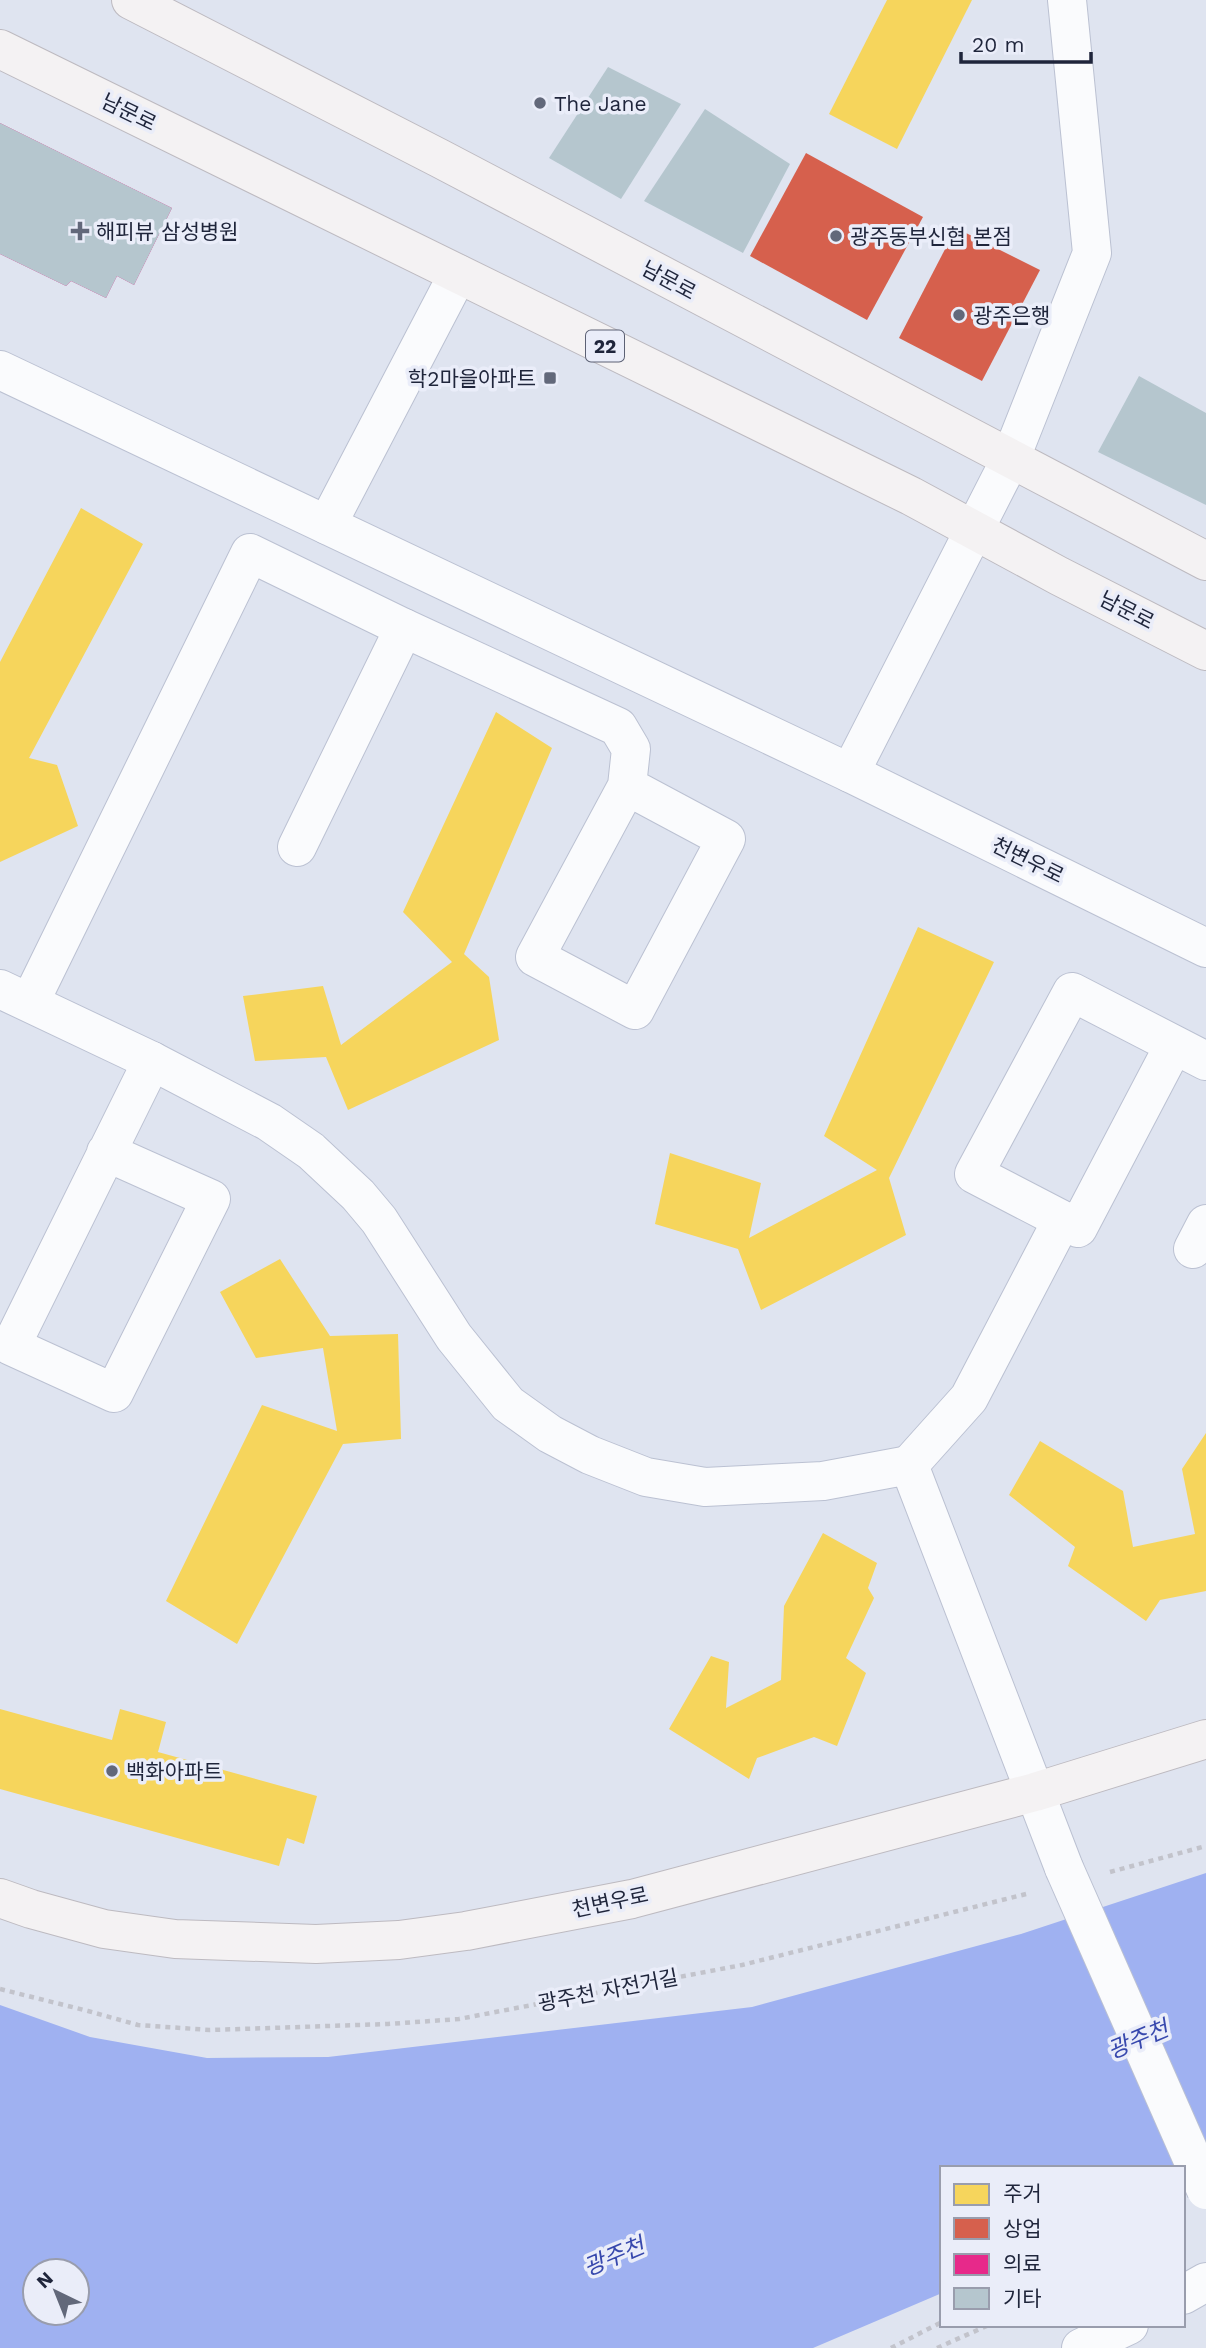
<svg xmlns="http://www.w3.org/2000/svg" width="1206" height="2348" viewBox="0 0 1206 2348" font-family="'Work Sans','Noto Sans KR',sans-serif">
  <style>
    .water { fill: #9fb1f1; fill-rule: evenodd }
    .homes { fill: #f6d55c }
    .shops { fill: #d6604d }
    .health { fill: #e7298a }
    .building { fill: #b5c6ce }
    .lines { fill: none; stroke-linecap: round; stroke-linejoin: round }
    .minor-casing { stroke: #bbc1d2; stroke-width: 40 }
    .major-casing { stroke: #bdbac0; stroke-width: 40 }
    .path { stroke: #c2c3cb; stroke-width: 4.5; stroke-dasharray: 5 5; stroke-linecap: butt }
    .minor { stroke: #fafbfd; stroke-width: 38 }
    .major { stroke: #f4f2f3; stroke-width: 38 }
    .minor-bridge-casing { stroke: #bbc1d2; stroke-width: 40; stroke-linecap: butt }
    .minor-bridge { stroke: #fafbfd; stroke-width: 38 }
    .poi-dot { fill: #62687a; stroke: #eaedf9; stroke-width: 2.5 }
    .labels { text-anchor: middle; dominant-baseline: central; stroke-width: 7; stroke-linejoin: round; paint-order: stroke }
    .shield { fill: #eaedf9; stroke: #5c6174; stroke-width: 2 }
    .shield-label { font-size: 19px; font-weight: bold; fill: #1f253b }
    .poi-label { font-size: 21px; fill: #1f253b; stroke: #eaedf9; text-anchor: start }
    .street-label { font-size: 21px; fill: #1f253b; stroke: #eaedf9 }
    .water-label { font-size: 23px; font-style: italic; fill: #3748ad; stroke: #eaedf9 }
  </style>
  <rect width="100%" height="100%" fill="#dfe4f0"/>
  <path class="water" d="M1206,1873V2162L1183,2168H942V2293L813,2348H0V2005L90,2037L207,2058L328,2057L752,2007L1021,1934ZM35,2271H77V2313H35Z"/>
  <g class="homes">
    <path d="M887,0H972L897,149L829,114Z"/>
    <path d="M81,508L143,544L29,758L57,765L78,826L0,862V662Z"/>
    <path d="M496,712L552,748L464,954L489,977L499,1040L348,1110L326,1057L255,1061L243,996L323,986L341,1045L452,962L403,912Z"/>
    <path d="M918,927L994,962L889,1178L906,1235L761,1310L738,1249L655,1224L670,1153L761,1183L749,1238L877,1170L824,1136Z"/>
    <path d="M280,1259L330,1336L398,1334L401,1439L343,1444L237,1644L166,1601L262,1405L337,1431L323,1348L256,1358L220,1292Z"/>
    <path d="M1206,1433V1591L1160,1600L1146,1621L1068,1566L1075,1547L1009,1495L1040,1441L1123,1491L1133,1547L1195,1534L1182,1469Z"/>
    <path d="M823,1533L877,1563L868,1588L874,1598L846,1658L866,1673L837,1746L814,1737L757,1758L749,1779L669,1729L711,1656L729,1662L726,1708L781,1680L784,1606Z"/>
    <path d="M0,1709L112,1740L120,1709L166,1722L158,1752L317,1796L304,1844L287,1838L279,1866L0,1789Z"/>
  </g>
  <g class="shops">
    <path d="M806,153L923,217L867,320L750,256Z"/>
    <path d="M956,228L1040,270L982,381L899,338Z"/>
  </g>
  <path class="health" d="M0,123L172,208L134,285L117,276L106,298L71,281L66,286L0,254Z"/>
  <g class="building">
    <path d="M608,67L681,104L621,199L549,158Z"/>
    <path d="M705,109L790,164L743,253L644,201Z"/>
    <path d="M0,123L172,208L134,285L117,276L106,298L71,281L66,286L0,254Z"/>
    <path d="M1139,376L1206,413V505L1098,452Z"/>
  </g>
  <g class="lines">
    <g class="minor-casing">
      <g id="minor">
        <path d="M0,370L850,773L1010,460L1092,253L1067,0"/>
        <path d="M327,525L458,274"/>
        <path d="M404,628L618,727L631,749L627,786L535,957L635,1010L726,839L627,786"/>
        <path d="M850,773L1206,948"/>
        <path d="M0,989L152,1061L269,1122L311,1151L358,1195L379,1220L454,1337L508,1404L550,1434L590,1455L646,1477L705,1487L823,1481L909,1465L1064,1868"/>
        <path d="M30,1002L250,553L404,628L297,847"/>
        <path d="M1174,1045L1078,1228L974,1174L1072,992L1206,1061"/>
        <path d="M106,1152L211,1199L114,1393L11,1346L152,1061"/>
        <path d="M1193,1249L1206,1224"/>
        <path d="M909,1465L969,1398L1062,1220"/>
        <path d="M1183,2295L1206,2282"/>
        <path d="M1081,2348L1129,2325"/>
      </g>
    </g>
    <g class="major-casing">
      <g id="major">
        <path d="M131,0L439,158L1206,561"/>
        <path d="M0,49L911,496L1059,576L1206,651"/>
        <path d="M0,1898L31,1909L104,1929L175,1939L316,1944L399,1940L466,1931L632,1899L1035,1792L1206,1739"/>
      </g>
    </g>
    <g class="path">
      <path d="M1110,1872L1206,1846"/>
      <path d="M0,1989L88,2011L138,2025L210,2030L388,2024L459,2019L742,1965L1030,1893"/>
      <path d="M891,2348L942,2322"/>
      <path d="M937,2348L989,2325"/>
    </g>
    <use href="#minor" class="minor"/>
    <use href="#major" class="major"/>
    <g class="minor-bridge-casing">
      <path id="minor-bridge" d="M1064,1868L1206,2190"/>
    </g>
    <use href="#minor-bridge" class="minor-bridge"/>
  </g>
  <g class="poi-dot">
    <circle cx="540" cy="103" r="7"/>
    <path d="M76.5 220.5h7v7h7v7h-7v7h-7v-7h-7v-7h7z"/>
    <circle cx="836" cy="236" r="7"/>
    <circle cx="959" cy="315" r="7"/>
    <rect x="543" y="371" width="14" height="14" rx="3.5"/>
    <circle cx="112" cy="1771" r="7"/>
  </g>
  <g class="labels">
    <rect class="shield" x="586" y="330.5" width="38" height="31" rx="5"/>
    <g class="shield-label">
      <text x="605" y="346">22</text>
    </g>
    <g class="poi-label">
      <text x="554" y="103">The Jane</text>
      <text x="96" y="231">해피뷰 삼성병원</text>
      <text x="850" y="236">광주동부신협 본점</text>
      <text x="973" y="315">광주은행</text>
      <text x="536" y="378" text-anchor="end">학2마을아파트</text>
      <text x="126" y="1771">백화아파트</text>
    </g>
    <g class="street-label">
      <text transform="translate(129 112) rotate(26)">남문로</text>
      <text transform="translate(669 280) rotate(28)">남문로</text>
      <text transform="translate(1127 610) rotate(27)">남문로</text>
      <text transform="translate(1028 860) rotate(26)">천변우로</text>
      <text transform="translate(610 1902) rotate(-12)">천변우로</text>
      <text transform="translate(608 1990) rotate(-11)">광주천 자전거길</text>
    </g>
    <g class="water-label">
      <text transform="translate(1138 2040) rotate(-23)">광주천</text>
      <text transform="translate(614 2257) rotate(-23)">광주천</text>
    </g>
  </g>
  <rect x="940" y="2166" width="245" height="161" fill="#eaedf9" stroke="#999dad" stroke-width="2"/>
  <rect x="954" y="2184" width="35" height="21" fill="#f6d55c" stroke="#999dad" stroke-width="2"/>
  <text x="1003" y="2201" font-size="21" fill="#1f253b">주거</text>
  <rect x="954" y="2218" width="35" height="21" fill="#d6604d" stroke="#999dad" stroke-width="2"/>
  <text x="1003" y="2236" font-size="21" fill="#1f253b">상업</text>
  <rect x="954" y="2254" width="35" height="21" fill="#e7298a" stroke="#999dad" stroke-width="2"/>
  <text x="1003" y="2271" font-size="21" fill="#1f253b">의료</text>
  <rect x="954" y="2288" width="35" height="21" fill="#b5c6ce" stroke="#999dad" stroke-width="2"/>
  <text x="1003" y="2306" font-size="21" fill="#1f253b">기타</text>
  <g transform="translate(56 2292) rotate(317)"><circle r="33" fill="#eaedf9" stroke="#999dad" stroke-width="2"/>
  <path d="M0-5L12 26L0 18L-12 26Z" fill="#62687a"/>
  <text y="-10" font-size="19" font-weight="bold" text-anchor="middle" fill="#1f253b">N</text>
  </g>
  <path d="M961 52v10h130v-10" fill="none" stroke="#1f253b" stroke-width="3.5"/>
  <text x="972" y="52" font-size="21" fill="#1f253b" stroke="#eaedf9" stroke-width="5" paint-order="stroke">20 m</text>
</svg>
